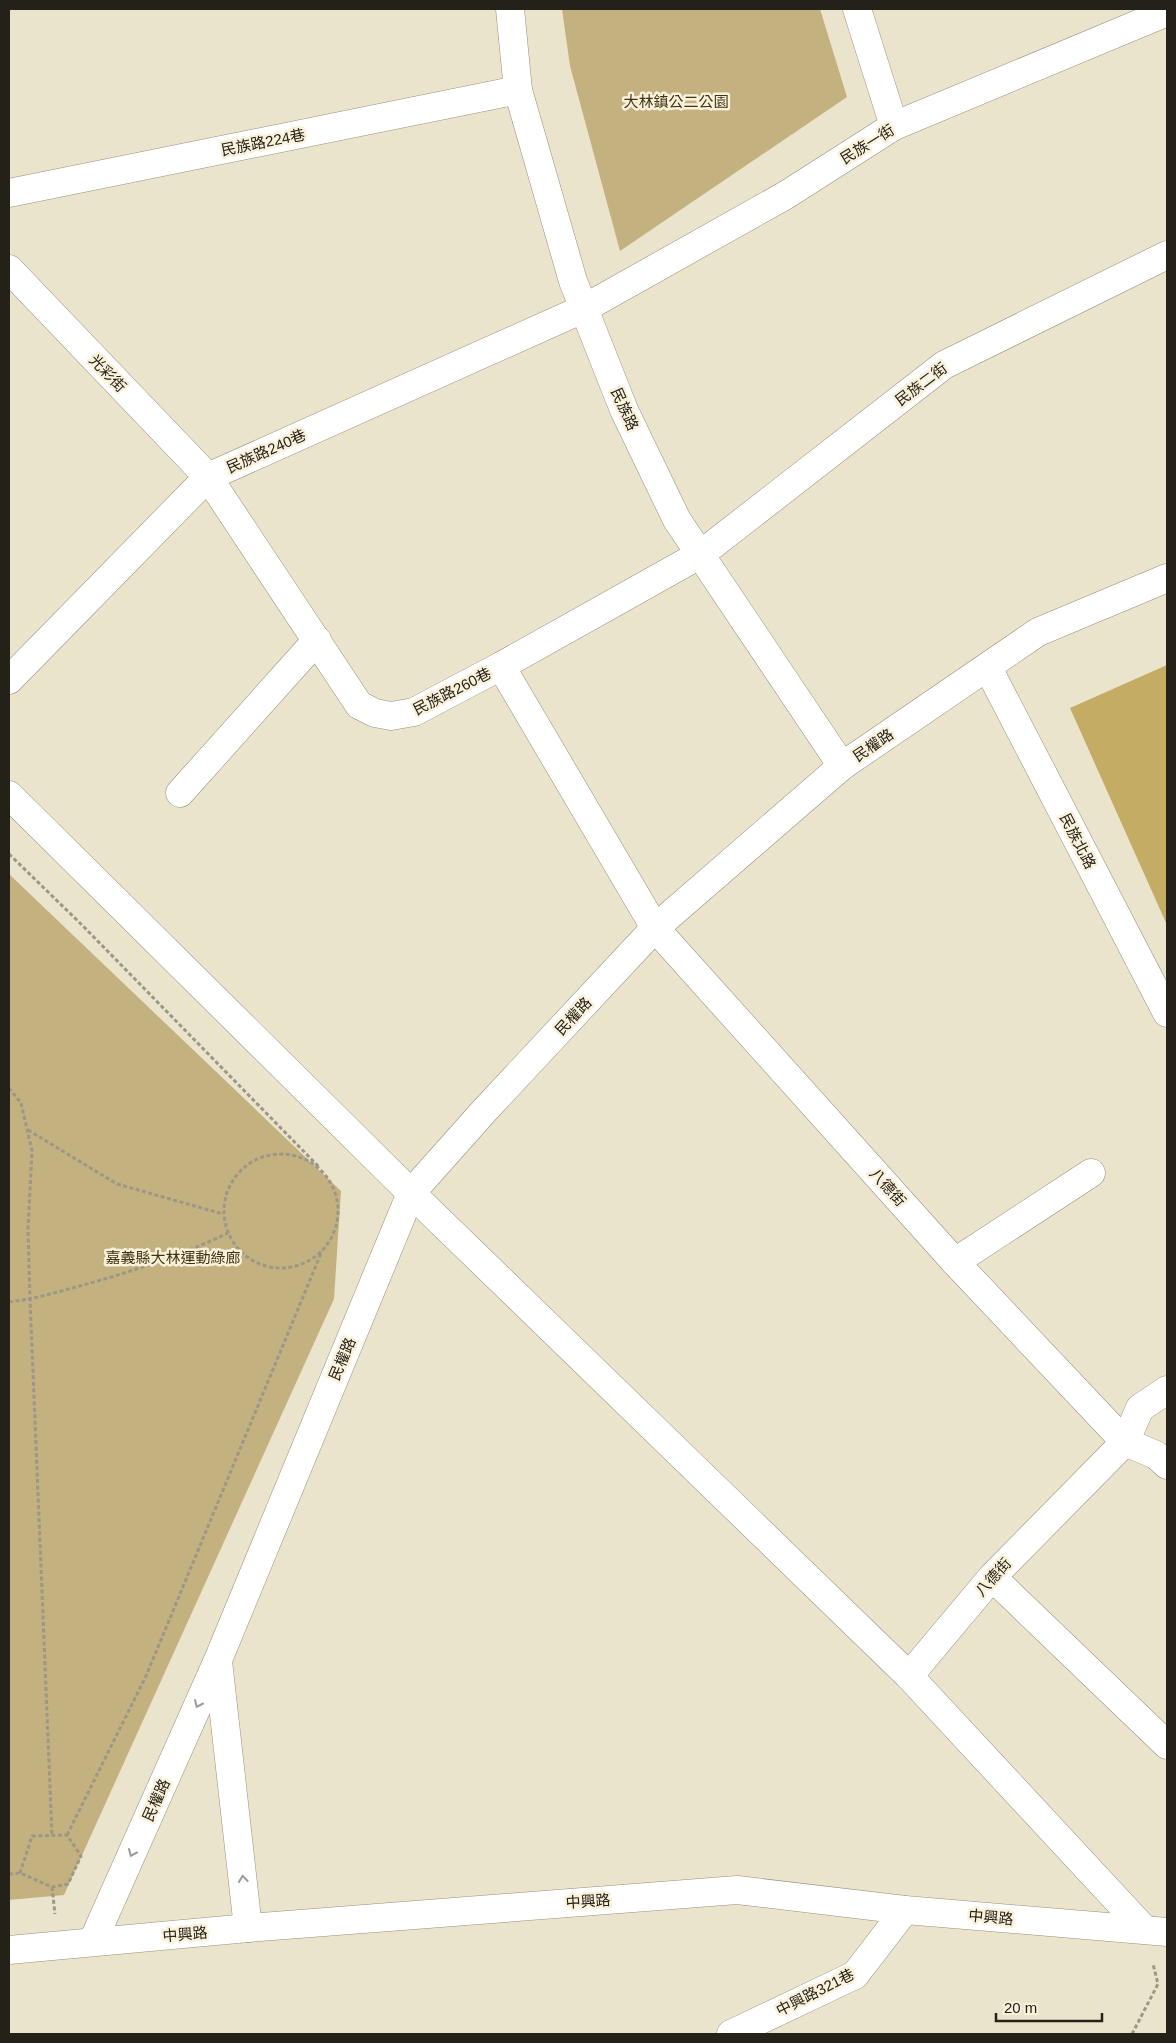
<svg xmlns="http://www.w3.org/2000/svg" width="1176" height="2043" viewBox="0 0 1176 2043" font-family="Helvetica,'Noto Sans TC',sans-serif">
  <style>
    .green { fill: #c3b280 }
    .building { fill: #c4ac65 }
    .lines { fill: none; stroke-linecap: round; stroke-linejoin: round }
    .minor-casing { stroke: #97907b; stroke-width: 29 }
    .major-casing { stroke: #97907b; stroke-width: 29 }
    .path { stroke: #9c9786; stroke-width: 3; stroke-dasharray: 4 2.5; stroke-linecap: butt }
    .minor { stroke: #fff; stroke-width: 28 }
    .major { stroke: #fff; stroke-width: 28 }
    .oneway { stroke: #9c9b98 }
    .labels { text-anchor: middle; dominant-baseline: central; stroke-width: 5; stroke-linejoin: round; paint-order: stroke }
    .park-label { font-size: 15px; fill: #3e3313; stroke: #f9f1da }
    .street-label { font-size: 15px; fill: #242119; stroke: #f9f1da }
  </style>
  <rect width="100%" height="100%" fill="#ebe4cd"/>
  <g class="green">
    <path d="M562,9H820L847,97L620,251L570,66Z"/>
    <path d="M9,874L341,1191L334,1299L64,1895L9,1900Z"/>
  </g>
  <path class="building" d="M1167,665V925L1070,708Z"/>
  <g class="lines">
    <g class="minor-casing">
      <g id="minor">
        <path d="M510,9L518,90L573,281L624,410L677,520L842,766"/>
        <path d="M857,9L894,126"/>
        <path d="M9,193L518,90"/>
        <path d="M9,269L208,477L359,705L375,713L391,716L414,712L501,666L701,554L944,365L1167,255"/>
        <path d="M501,666L655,928L955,1262L1125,1442L1156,1455L1167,1465"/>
        <path d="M988,668L1167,1013"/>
        <path d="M9,680L208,477L583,309L786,195L894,126L1167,12"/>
        <path d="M180,793L317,640"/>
        <path d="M9,795L411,1193L909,1676L1144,1929"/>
        <path d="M955,1262L1091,1173"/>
        <path d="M992,1577L1167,1745"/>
        <path d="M218,1661L248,1928"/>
        <path d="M909,1676L992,1577L1125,1442L1140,1408L1167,1390"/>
        <path d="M93,1941L218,1660L411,1193L485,1110L655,928L842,766L1038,632L1167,578"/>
        <path d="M731,2034L855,1975L905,1910"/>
      </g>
    </g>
    <g class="major-casing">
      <path id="major" d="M9,1950L248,1928L737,1890L905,1910L1167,1932"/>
    </g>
    <g class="path">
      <path d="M9,854L82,925L319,1167"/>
      <path d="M9,1088L21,1103L32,1151L28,1229L30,1299C98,1282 165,1263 228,1233"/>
      <path d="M28,1130L117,1184L223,1214"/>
      <circle cx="281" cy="1211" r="57"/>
      <path d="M9,1302L30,1299L52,1835"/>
      <path d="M67,1835L146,1676L322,1251"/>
      <path d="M9,1874L20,1873L52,1887L68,1884L81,1856L67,1835L32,1836L20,1873"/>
      <path d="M52,1887L55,1914"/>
      <path d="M1132,2034L1158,1984L1153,1964"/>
    </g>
    <use href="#minor" class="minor"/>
    <use href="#major" class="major"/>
  </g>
  <defs><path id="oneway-chevron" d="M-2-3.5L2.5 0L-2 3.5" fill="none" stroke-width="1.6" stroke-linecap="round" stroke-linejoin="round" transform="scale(1.25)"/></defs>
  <g class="oneway">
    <use href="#oneway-chevron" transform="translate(198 1704) rotate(114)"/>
    <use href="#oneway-chevron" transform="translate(132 1853) rotate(114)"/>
    <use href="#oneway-chevron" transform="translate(243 1879) rotate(-96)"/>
  </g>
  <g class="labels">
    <g class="park-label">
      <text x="676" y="101">大林鎮公二公園</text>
      <text x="173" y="1257">嘉義縣大林運動綠廊</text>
    </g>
    <g class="street-label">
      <text transform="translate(263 142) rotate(-11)">民族路224巷</text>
      <text transform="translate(867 144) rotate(-32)">民族一街</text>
      <text transform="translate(108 373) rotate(46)">光彩街</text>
      <text transform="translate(921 384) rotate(-37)">民族二街</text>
      <text transform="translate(625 409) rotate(66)">民族路</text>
      <text transform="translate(266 451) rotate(-24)">民族路240巷</text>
      <text transform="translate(452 691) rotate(-27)">民族路260巷</text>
      <text transform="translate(873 745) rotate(-34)">民權路</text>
      <text transform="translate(1078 841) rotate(63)">民族北路</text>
      <text transform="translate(573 1016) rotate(-47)">民權路</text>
      <text transform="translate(888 1187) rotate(48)">八德街</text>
      <text transform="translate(342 1359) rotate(-67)">民權路</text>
      <text transform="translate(993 1577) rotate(-48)">八德街</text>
      <text transform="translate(156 1800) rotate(-66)">民權路</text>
      <text transform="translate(588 1901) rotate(-4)">中興路</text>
      <text transform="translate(991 1917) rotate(5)">中興路</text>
      <text transform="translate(185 1934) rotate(-5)">中興路</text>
      <text transform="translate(815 1992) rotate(-27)">中興路321巷</text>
    </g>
  </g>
  <rect width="1176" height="2043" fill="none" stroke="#242119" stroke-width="20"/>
  <path d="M996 2013v8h106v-8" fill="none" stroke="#242119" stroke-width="2.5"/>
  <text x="1004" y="2013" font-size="15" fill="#242119" stroke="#f9f1da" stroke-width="4" paint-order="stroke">20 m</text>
</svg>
